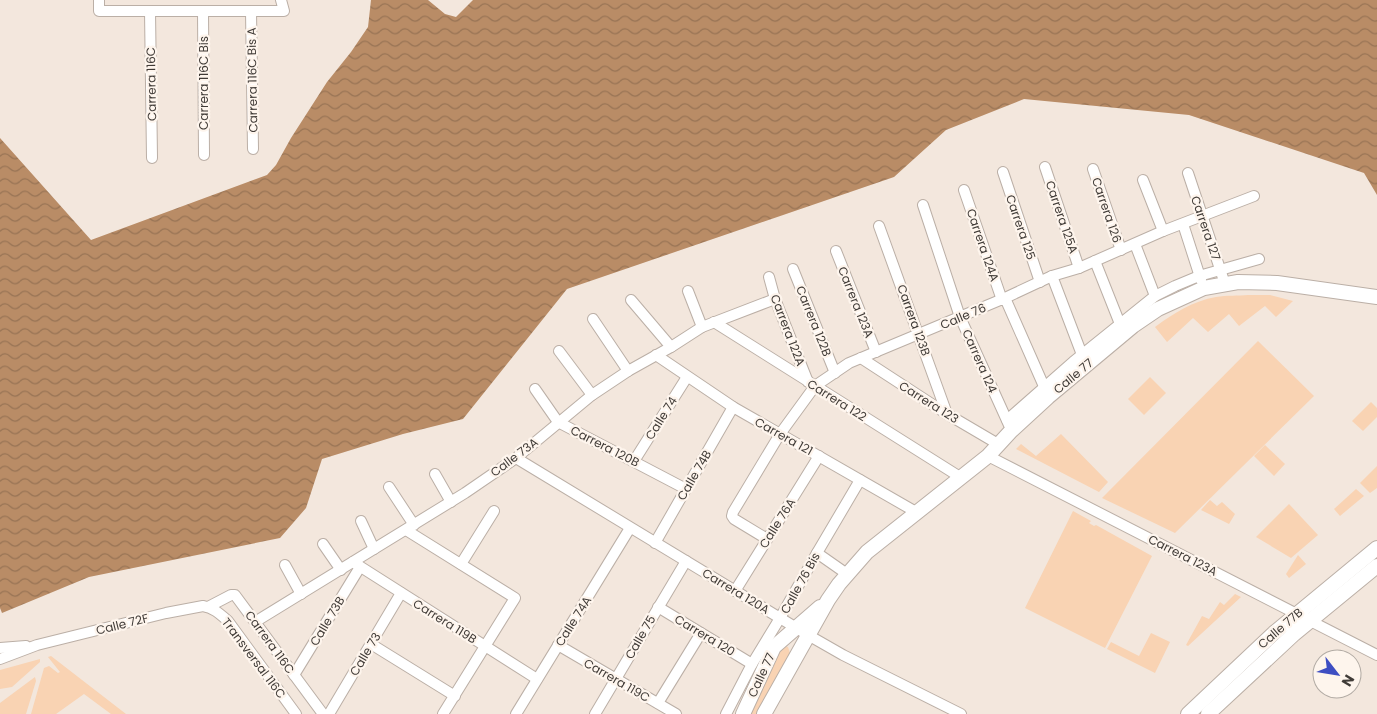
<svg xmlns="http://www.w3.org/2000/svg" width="1377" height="714" viewBox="0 0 1377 714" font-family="Poppins,sans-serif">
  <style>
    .green { fill: #f9d3b3 }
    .water { fill: url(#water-waves) }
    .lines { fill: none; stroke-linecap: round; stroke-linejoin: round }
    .street-casing { stroke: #bbafa6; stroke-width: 12 }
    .secondary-casing { stroke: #bbafa6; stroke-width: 16 }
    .street { stroke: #fff; stroke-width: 10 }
    .secondary { stroke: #fff; stroke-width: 14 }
    .labels { text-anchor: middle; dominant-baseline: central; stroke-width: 4.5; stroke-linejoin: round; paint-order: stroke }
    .street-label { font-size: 12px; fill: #403b37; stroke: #fef5ed }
  </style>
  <defs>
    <pattern id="water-waves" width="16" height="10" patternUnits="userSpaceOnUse" patternTransform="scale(1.25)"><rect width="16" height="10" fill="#b98c66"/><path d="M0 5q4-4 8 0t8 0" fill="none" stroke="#987455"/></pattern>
  </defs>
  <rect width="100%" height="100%" fill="#f3e7dd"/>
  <g class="green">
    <path d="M1248,295H1270L1293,301L1276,317L1265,306L1239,326L1229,314L1208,332L1193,318L1167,342L1155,327C1174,313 1193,301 1216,297C1227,295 1238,296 1248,295Z"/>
    <path d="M1258,341L1314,396L1175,533L1102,498Z"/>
    <path d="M1150,377L1166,393L1144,415L1128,399Z"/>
    <path d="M1371,402L1377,408V417L1363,431L1352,421Z"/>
    <path d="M1061,434L1108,482L1099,492L1016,449L1021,444L1036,456Z"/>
    <path d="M1265,445L1285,464L1274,476L1254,456Z"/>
    <path d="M1377,466V488L1370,493L1360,483Z"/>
    <path d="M1356,489L1364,496L1340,516L1334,509Z"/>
    <path d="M1210,500L1217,506L1222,502L1235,514L1229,524L1201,510Z"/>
    <path d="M1289,504L1318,535L1291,558L1256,537Z"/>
    <path d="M1073,511L1091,521L1089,523L1094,526L1096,525L1152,556L1105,648L1025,608Z"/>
    <path d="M1298,555L1306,564L1289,578L1286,574Z"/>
    <path d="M1235,594L1241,597L1188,646L1186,645L1202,616L1209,619L1220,602L1224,605Z"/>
    <path d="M1151,633L1170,642L1155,673L1107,649L1111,642L1139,656Z"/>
    <path d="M783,645L788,647L790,653L789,658L758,714H747L770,661Z"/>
    <path d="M51,656L126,714H111L84,694L56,714H31L44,668L49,666L58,673L60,672L48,657Z"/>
    <path d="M40,659V662L12,687L0,689V670Z"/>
    <path d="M35,677L36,681L26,714H0V703Z"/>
  </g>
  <path class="water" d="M371,0H428L445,14L456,17L473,0H1377V195L1364,173L1189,115L1024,99L946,130L894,177L567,289L463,419L403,434L322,459L306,508L280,538L89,577L2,613L0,608V138L91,240L267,175L276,165L291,138L327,82L351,52L368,27Z"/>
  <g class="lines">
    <g class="street-casing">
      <g id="street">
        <path d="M99,0V11H284L281,0"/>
        <path d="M150,11L152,158"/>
        <path d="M203,11L204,155"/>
        <path d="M251,11L253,149"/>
        <path d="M1045,167L1079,268"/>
        <path d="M1093,169L1121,250"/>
        <path d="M1003,172L1040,282"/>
        <path d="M1188,173L1225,284"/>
        <path d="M1143,180L1163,231"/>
        <path d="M964,190L1002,300"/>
        <path d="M923,205L960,317L1009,425"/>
        <path d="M1183,224L1201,280"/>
        <path d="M879,226L947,414"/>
        <path d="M1135,244L1155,296"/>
        <path d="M836,251L876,352"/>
        <path d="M1095,261L1120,324"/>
        <path d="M793,269L835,373"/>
        <path d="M1052,276L1084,360"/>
        <path d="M769,277L775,299L808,382"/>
        <path d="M688,291L702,327"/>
        <path d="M1005,298L1046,391"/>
        <path d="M631,300L671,347"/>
        <path d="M593,319L628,371"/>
        <path d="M714,322L960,477"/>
        <path d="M559,351L592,395"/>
        <path d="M656,355L733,407L916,512"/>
        <path d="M861,358L947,414L998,444"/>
        <path d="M535,389L558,422L686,489"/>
        <path d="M1007,420L1073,362L1155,296L1175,286L1199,276L1259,259"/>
        <path d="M988,456L1377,655"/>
        <path d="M516,458L808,635L843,655L961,714"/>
        <path d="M634,461L687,377"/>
        <path d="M435,474L451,502"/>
        <path d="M389,487L414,525"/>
        <path d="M361,521L374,549"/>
        <path d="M406,530L515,598L443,714"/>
        <path d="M767,539L734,519L732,516L733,512L780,434L815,386L849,363L1005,298L1052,276L1079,268L1163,231L1254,196"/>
        <path d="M655,543L733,407"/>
        <path d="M323,544L341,570"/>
        <path d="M817,553L847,574"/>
        <path d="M353,562L537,679"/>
        <path d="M461,564L494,511"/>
        <path d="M285,565L301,594"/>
        <path d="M735,591L819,456"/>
        <path d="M208,607L231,595H235L323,714"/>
        <path d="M658,607L752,664"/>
        <path d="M255,622L465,493L516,458L592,395L628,371L671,347L702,327L775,299"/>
        <path d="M371,644L455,696"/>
        <path d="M558,645L676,714"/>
        <path d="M0,648L26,646"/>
        <path d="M0,659L37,645L166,613L203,606C214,608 220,614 228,621L296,714"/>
        <path d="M294,675L360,567"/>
        <path d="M658,703L701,633"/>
        <path d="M329,714L401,593"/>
        <path d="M516,714L630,528"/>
        <path d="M595,714L686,561"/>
        <path d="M726,714L752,664L780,618L817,553L860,480"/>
      </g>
    </g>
    <g class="secondary-casing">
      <g id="secondary">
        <path d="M743,714L774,647L820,607"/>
        <path d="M764,714L828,600L839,584L867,552L988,456L1011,431L1048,397L1133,326L1158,309L1204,288L1238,282L1277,283L1377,297"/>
        <path d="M1188,714L1274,633L1377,548"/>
        <path d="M1208,714L1294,634L1377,566"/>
      </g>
    </g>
    <use href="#street" class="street"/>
    <use href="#secondary" class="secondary"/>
  </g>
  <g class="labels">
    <g class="street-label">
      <text transform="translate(252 80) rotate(-91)">Carrera 116C Bis A</text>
      <text transform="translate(203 83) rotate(-90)">Carrera 116C Bis</text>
      <text transform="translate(151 84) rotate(-91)">Carrera 116C</text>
      <text transform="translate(1107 210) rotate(71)">Carrera 126</text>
      <text transform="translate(1062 217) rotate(71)">Carrera 125A</text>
      <text transform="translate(1021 227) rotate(71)">Carrera 125</text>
      <text transform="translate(1206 228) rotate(71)">Carrera 127</text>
      <text transform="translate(983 245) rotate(71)">Carrera 124A</text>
      <text transform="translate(856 302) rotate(68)">Carrera 123A</text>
      <text transform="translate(963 316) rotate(-23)">Calle 76</text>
      <text transform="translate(914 320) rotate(70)">Carrera 123B</text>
      <text transform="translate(814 321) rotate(68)">Carrera 122B</text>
      <text transform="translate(788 330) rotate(69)">Carrera 122A</text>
      <text transform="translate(980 361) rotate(66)">Carrera 124</text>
      <text transform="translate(1073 376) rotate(-40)">Calle 77</text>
      <text transform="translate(837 400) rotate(32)">Carrera 122</text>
      <text transform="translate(929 402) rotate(32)">Carrera 123</text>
      <text transform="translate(661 418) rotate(-58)">Calle 74</text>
      <text transform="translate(784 436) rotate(29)">Carrera 121</text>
      <text transform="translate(605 446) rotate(27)">Carrera 120B</text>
      <text transform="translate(514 457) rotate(-37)">Calle 73A</text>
      <text transform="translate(694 475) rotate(-60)">Calle 74B</text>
      <text transform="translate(777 523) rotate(-58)">Calle 76A</text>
      <text transform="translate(1183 555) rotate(27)">Carrera 123A</text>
      <text transform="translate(800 583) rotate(-61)">Calle 76 Bis</text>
      <text transform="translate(736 591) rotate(31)">Carrera 120A</text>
      <text transform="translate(327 621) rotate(-59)">Calle 73B</text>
      <text transform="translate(445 621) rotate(32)">Carrera 119B</text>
      <text transform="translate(573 621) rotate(-58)">Calle 74A</text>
      <text transform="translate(122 624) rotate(-14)">Calle 72F</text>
      <text transform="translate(1280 628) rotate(-41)">Calle 77B</text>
      <text transform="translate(705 635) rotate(31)">Carrera 120</text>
      <text transform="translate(640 637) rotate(-60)">Calle 75</text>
      <text transform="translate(270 642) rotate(54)">Carrera 116C</text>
      <text transform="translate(365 654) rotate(-59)">Calle 73</text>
      <text transform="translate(254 658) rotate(53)">Transversal 116C</text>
      <text transform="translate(761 675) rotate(-65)">Calle 77</text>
      <text transform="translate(617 680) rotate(30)">Carrera 119C</text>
    </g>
  </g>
  <g transform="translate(1337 674) rotate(121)"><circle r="24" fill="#fef5ed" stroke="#b2aba4"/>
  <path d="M0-4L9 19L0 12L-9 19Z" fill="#3e4ec2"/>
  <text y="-8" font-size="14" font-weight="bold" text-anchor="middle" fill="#403b37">N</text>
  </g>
</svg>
